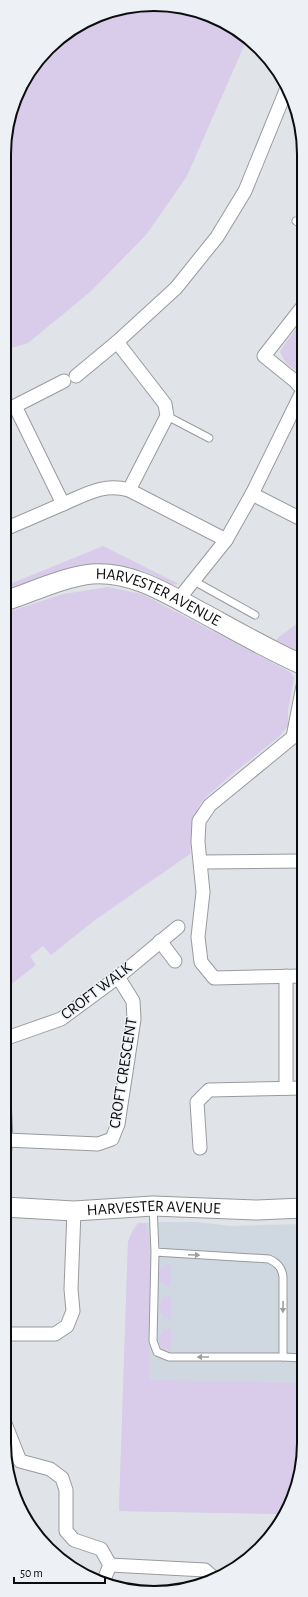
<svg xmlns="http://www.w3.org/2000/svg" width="308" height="1597" viewBox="0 0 308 1597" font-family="'Alegreya Sans',sans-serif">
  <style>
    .built { fill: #cfd7e1 }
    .green { fill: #d9cceb }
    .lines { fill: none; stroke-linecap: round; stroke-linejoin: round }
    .lane-casing { stroke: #989b9e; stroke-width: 9 }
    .street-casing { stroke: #989b9e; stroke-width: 15 }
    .secondary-casing { stroke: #989b9e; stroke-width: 21 }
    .lane { stroke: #fff; stroke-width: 7 }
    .street { stroke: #fff; stroke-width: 13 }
    .secondary { stroke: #fff; stroke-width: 19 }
    .oneway { fill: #9d9e9e }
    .labels { text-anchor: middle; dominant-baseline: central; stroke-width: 3; stroke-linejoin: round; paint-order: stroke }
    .street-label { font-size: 16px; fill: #0b0c0d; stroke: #edf0f5 }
    .rim { fill: none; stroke: #0b0c0d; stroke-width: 2 }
  </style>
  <rect width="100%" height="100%" fill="#e0e3e7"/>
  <path class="built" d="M166,1222H196L231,1226L303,1224V1462L288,1510L285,1514L119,1511L128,1242L132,1232L138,1223Z"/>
  <g class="green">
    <path d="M173,5L220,19L247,39L187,176L146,235L90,292L28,343L5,350V135L24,79L63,35L115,9Z"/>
    <path d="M304,318L303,376L285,362L280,352L282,348Z"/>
    <path d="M103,546L179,584L173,585C164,581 155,575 146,572C97,554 51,575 5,591V586Z"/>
    <path d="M108,587L142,594L290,672L294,678L288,710V726L279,737L236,771L206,797L199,806L193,822L190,854L95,920L51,955L43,946L30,956L36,965L4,990L5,613L63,594Z"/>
    <path d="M303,619V653L276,640L279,637Z"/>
    <path d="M138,1223L145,1224C155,1241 148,1317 148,1341L149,1348V1380L303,1383V1462L288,1510L285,1514L119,1511L128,1242L132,1232Z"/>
    <path d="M170,1263L171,1287L160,1281C157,1272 161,1265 170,1263Z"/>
    <path d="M171,1296V1319L164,1317L158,1308L163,1298Z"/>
    <path d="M171,1329V1351L161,1347L158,1340L163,1330Z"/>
  </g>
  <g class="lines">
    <g class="lane-casing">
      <g id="lane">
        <path d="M296,221L304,225"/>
        <path d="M167,416L209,438"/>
        <path d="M194,581L255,615"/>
        <path d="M153,1206L155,1252L153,1341L157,1352L169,1357H283V1277C282,1267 277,1263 269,1259L155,1252"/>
        <path d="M283,1357L303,1358"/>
      </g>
    </g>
    <g class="street-casing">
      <g id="street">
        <path d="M117,342L165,404L167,416L129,490"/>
        <path d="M76,376L117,342L176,288L217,237L245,191L287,88"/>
        <path d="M15,406L64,381"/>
        <path d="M5,410L15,406L63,504C87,494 103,483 129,490L226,540"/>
        <path d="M252,494L303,520"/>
        <path d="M5,529L63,504"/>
        <path d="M178,600L226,540L252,494L303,390L295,381L264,356L304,305"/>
        <path d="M202,862L303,861"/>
        <path d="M160,941L175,961"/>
        <path d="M286,976V1088"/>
        <path d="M303,976L214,978L201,962L198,937L203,892L198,842L199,821L210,805L293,737L303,686"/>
        <path d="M4,1039L61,1019L118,977L178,927"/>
        <path d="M4,1092V1038"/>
        <path d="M6,1140L98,1144L112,1139L118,1124L134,1019L133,1001L118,977"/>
        <path d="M200,1148L197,1102L209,1090L303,1088"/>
        <path d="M4,1155L6,1140L4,1099"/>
        <path d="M4,1334H55L67,1326L73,1311L71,1289L74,1211"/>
        <path d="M4,1421L20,1461L50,1469L62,1478L66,1490V1531L74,1540L101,1549L110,1565L103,1582"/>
        <path d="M110,1565L205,1570L214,1578"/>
      </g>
    </g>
    <g class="secondary-casing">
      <g id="secondary">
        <path id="s1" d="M5,601C33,592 63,577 92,574C133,571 169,595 203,613C236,631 269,650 303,665"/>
        <path id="s2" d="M4,1207L74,1211L153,1206L257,1210L303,1208"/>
      </g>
    </g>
    <use href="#lane" class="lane"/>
    <use href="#street" class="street"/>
    <use href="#secondary" class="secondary"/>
  </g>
  <defs><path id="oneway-solid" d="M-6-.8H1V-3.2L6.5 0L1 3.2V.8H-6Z"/></defs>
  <g class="oneway">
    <use href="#oneway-solid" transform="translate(194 1255) rotate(3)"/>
    <use href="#oneway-solid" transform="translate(283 1307) rotate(91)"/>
    <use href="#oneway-solid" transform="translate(203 1357) rotate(-180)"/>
  </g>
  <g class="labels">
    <g class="street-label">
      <text stroke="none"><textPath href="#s1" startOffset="162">HARVESTER AVENUE</textPath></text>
      <text transform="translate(96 991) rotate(-37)">CROFT WALK</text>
      <text transform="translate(123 1073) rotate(-81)">CROFT CRESCENT</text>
      <text stroke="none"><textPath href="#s2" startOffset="150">HARVESTER AVENUE</textPath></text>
    </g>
  </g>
  <path d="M0 0H308V1597H0ZM154 11H154A143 143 0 0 1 297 154V1443A143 143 0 0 1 154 1586H154A143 143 0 0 1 11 1443V154A143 143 0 0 1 154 11Z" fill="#edf0f5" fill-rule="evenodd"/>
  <path class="rim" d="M154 11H154A143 143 0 0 1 297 154V1443A143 143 0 0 1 154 1586H154A143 143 0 0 1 11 1443V154A143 143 0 0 1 154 11Z"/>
  <path d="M14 1577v6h91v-6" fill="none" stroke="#0b0c0d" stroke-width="2"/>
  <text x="20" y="1577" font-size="12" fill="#0b0c0d" stroke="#edf0f5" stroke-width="3" paint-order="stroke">50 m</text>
</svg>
